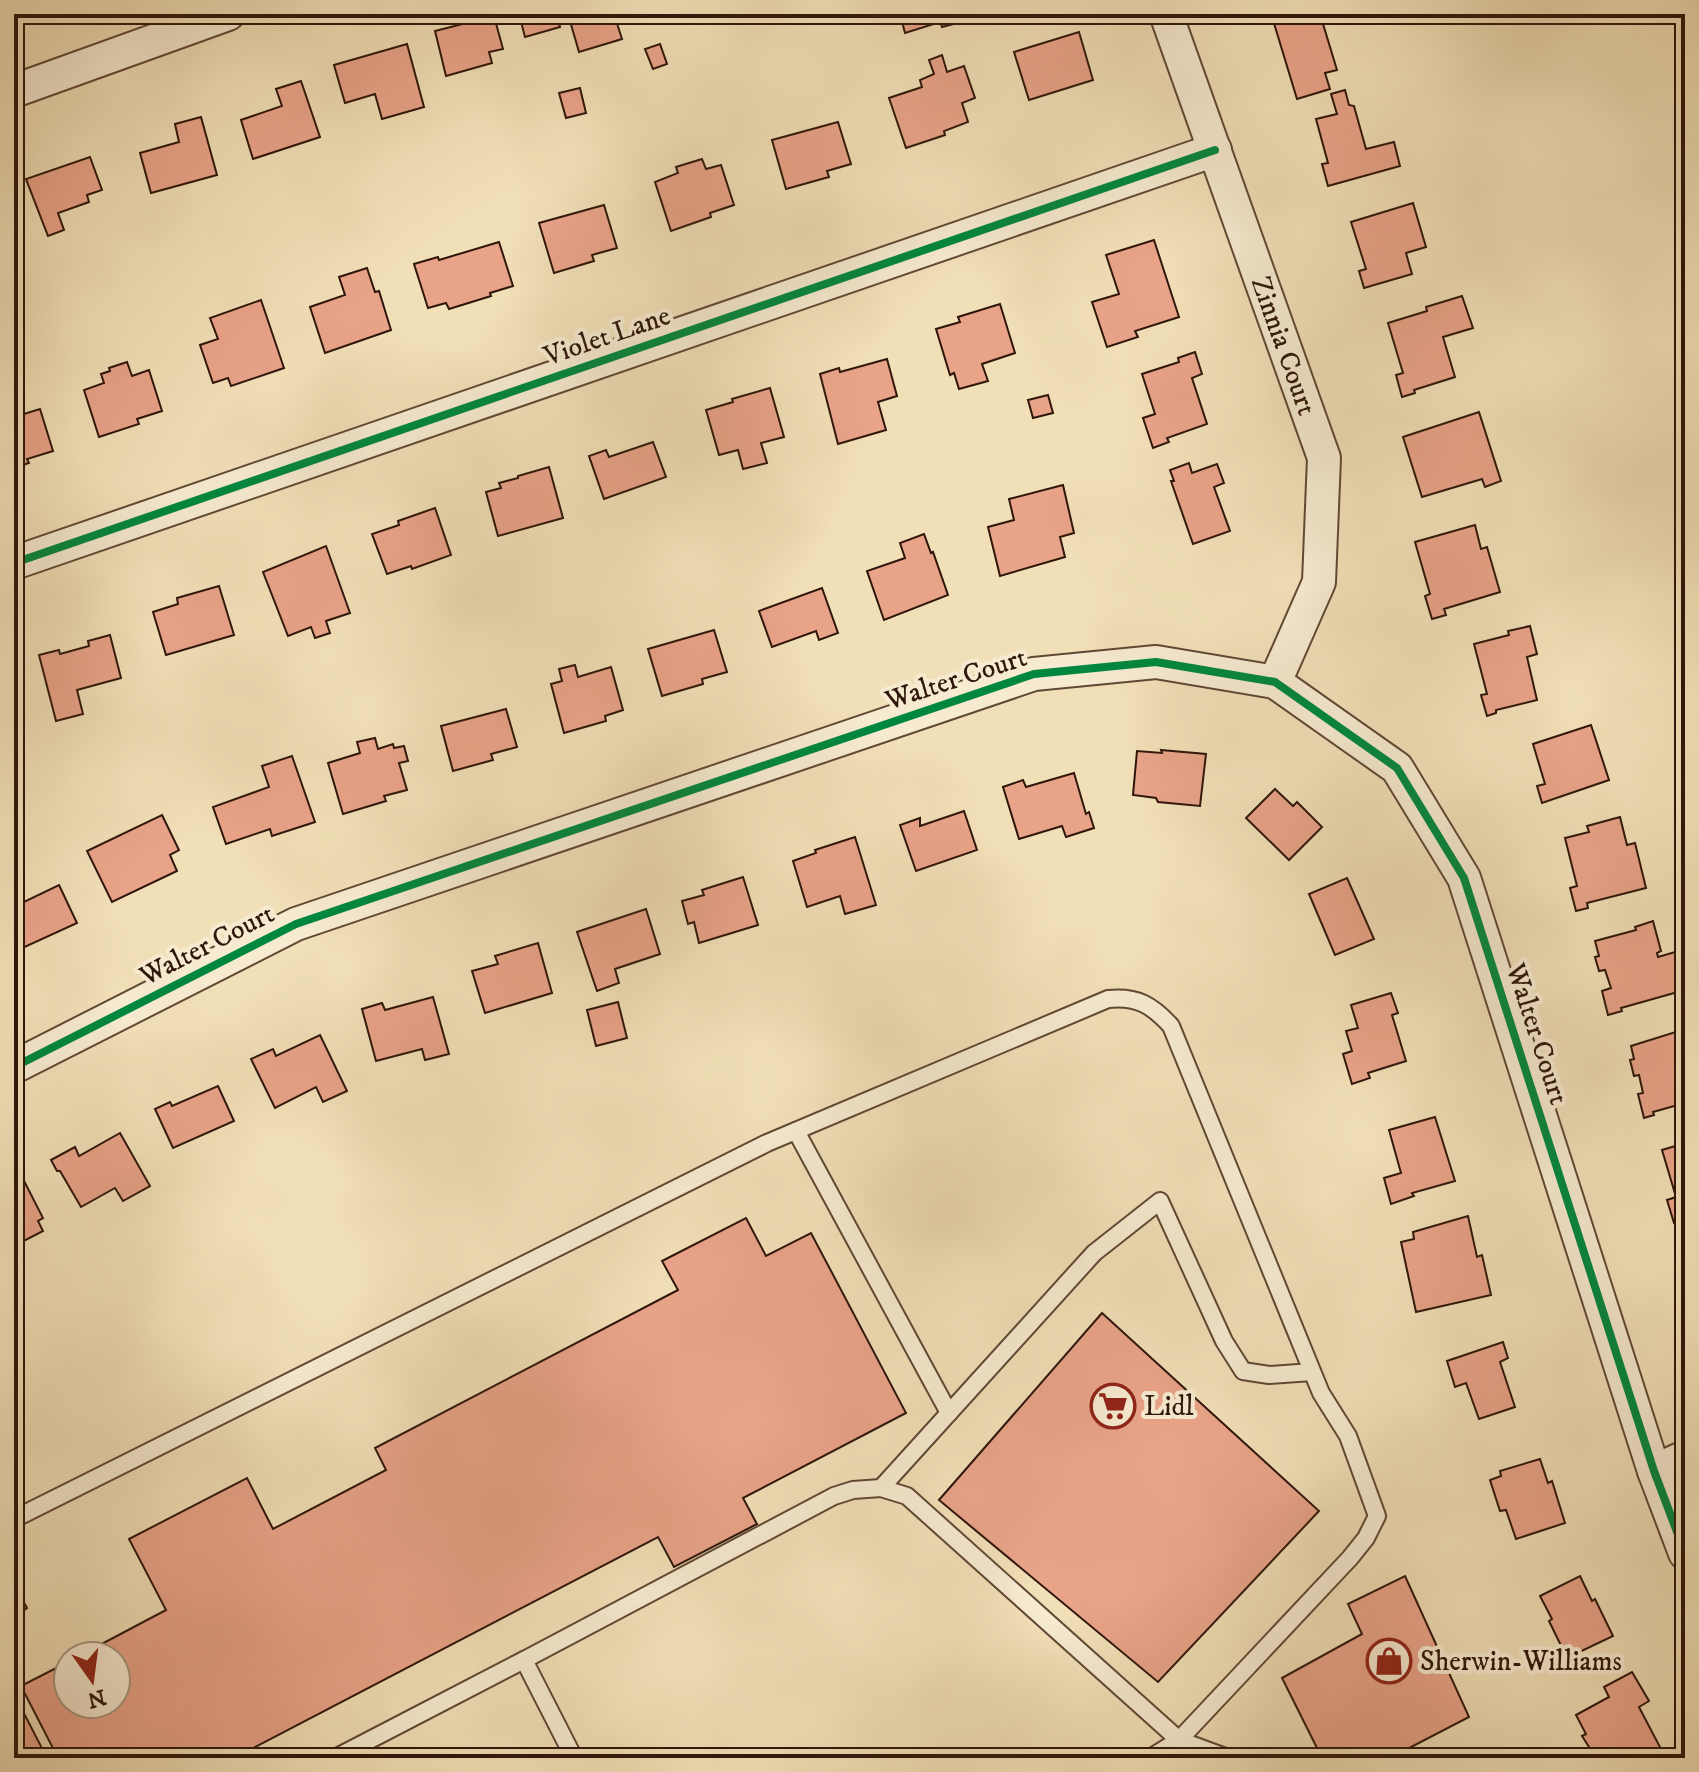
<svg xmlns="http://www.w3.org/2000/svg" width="1699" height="1772" viewBox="0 0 1699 1772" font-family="'IM FELL DW Pica',serif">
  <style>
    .building { fill: #e9a389; stroke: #2f160a; stroke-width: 2 }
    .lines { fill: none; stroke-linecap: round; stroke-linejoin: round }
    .lane-casing { stroke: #604835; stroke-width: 20 }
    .street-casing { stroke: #604835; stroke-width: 36 }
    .lane { stroke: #f6ead0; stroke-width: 16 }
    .street { stroke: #f6ead0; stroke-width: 32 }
    .cycleway-casing { stroke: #f6ead0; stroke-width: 13 }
    .cycleway { stroke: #00873e; stroke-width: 8 }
    .labels { text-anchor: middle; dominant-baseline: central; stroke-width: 8; stroke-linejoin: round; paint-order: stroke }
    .street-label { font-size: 28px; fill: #2f160a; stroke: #f6ead0 }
    .poi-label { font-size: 28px; fill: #2f160a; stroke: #f6ead0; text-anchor: start }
  </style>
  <rect width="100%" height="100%" fill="#f1dfb7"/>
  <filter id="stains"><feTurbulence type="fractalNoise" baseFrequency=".0025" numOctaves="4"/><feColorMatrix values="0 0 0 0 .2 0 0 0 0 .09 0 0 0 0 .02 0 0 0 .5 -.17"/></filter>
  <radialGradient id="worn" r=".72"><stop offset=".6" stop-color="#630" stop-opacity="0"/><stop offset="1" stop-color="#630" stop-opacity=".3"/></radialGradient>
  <g class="building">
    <path d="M531,14H560L557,15L560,27L525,37L520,18Z"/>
    <path d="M568,14H614L622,39L579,52Z"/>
    <path d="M900,14H958L961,22L942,27L940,22L905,33Z"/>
    <path d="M1284,14H1320L1337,70L1325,73L1330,89L1297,99L1273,20Z"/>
    <path d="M494,16L503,49L489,52L492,63L446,76L435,31Z"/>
    <path d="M1079,32L1093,80L1029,100L1014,52Z"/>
    <path d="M407,44L424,107L382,119L375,94L345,103L334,65Z"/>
    <path d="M660,44L667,64L653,69L645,49Z"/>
    <path d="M942,55L947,72L964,66L975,98L962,103L968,122L944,131L945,135L906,148L889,98L922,87L920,80L934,74L929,60Z"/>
    <path d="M301,81L320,137L253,159L241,120L282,106L276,89Z"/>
    <path d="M580,88L586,113L566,118L559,93Z"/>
    <path d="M1345,90L1349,105L1354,106L1366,149L1394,142L1400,166L1328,186L1322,164L1328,163L1316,119L1337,114L1331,94Z"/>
    <path d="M201,117L217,175L151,193L140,153L179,142L175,124Z"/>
    <path d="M838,122L851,164L827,171L829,177L786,189L772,140Z"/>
    <path d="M90,157L102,190L87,195L89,202L58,213L64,230L48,236L26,179Z"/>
    <path d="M702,159L706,169L721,165L734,205L710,213L711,217L671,231L655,182L678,173L676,167Z"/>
    <path d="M1413,203L1426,247L1406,253L1412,274L1364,288L1359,271L1366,269L1351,222Z"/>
    <path d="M604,205L617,248L592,255L594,261L554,273L539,223Z"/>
    <path d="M1154,240L1179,317L1135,331L1138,337L1107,347L1092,302L1119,294L1106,255Z"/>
    <path d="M499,242L513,286L490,293L491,296L449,309L446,303L428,308L414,264L438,257L439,260Z"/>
    <path d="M367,268L375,292L379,291L391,330L325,353L310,307L345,295L339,277Z"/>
    <path d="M1462,296L1473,328L1443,337L1455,377L1414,390L1415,393L1402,397L1396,375L1403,373L1388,323L1427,311L1426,307Z"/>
    <path d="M261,300L284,368L231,386L228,378L213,383L200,345L218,339L210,318Z"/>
    <path d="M1000,304L1015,353L982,364L988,381L959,389L954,373L950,375L936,329L960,322L958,317Z"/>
    <path d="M1195,352L1202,374L1192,378L1207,424L1167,438L1169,442L1153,448L1143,418L1155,414L1142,374L1179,362L1178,358Z"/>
    <path d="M887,359L897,396L878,402L886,430L838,444L820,374L839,368L840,372Z"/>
    <path d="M127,362L132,376L149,370L162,411L137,419L139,424L99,437L84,390L104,383L101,374L110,371L109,368Z"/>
    <path d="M770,388L784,437L761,443L767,463L743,469L738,450L719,455L706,410L733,402L732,399Z"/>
    <path d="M1048,395L1053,413L1033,418L1028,400Z"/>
    <path d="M40,409L53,451L27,459L29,463L14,468V417Z"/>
    <path d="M1479,412L1501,481L1485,487L1482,479L1422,497L1403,437Z"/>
    <path d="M653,442L666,477L604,499L589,456L606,450L609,457Z"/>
    <path d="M1189,463L1192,473L1217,464L1224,483L1214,487L1230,531L1193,544L1171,481H1174L1170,470Z"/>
    <path d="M549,467L563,518L498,536L486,492L501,488L499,483L518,478V476Z"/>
    <path d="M1063,485L1074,533L1060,537L1065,557L1000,576L988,527L1014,520L1009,499Z"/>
    <path d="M435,508L451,555L412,569L411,566L387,574L372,534L399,525L398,521Z"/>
    <path d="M1475,525L1481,549L1487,547L1500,592L1444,609L1446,615L1432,619L1425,596L1430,594L1415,542Z"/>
    <path d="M924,534L931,553L933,552L948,595L884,620L867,571L905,558L900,543Z"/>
    <path d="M326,546L350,613L326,621L330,633L315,638L311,627L288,636L263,572Z"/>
    <path d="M219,586L234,635L166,655L153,612L178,604L177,598Z"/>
    <path d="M822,588L838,633L819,640L816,631L772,647L759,611Z"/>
    <path d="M1530,626L1537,654L1527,657L1537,700L1496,710V713L1487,716L1481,695L1487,694L1474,644L1509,635L1508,631Z"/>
    <path d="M714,630L727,672L702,679L703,684L662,696L648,649Z"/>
    <path d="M110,635L121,678L77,690L83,714L56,721L39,655L59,650L60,654L89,646L88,641Z"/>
    <path d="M575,665L578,677L611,667L623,710L605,716L606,721L564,733L551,684L562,681L559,669Z"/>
    <path d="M506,709L517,747L491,754L493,760L453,771L441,726Z"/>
    <path d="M1591,725L1609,780L1542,803L1537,786L1545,784L1533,744Z"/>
    <path d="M375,738L378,749L393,744L394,748L404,746L408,761L399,763L407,790L384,796L386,801L343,814L328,763L360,753L357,742Z"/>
    <path d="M1161,750L1206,754L1200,806L1158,802L1156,798L1133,795L1137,751L1162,753Z"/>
    <path d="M292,756L315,822L272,836L270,829L226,844L213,807L269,787L262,766Z"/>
    <path d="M1074,773L1086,814L1089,812L1094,828L1066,837L1062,826L1019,839L1003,787L1023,780L1026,787Z"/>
    <path d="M1275,789L1293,806L1297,802L1322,827L1289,860L1246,818Z"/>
    <path d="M964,811L977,850L916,871L900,825L920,818V826Z"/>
    <path d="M162,815L179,850L170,855L177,871L112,902L87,851Z"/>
    <path d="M1620,817L1627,845L1635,843L1646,888L1587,903L1588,908L1576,911L1570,888L1577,886L1565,838L1589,832L1587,826Z"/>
    <path d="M855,837L876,905L845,914L840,896L807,907L793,861L816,853L815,850Z"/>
    <path d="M743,877L758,925L699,943L694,922L688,924L682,901L704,895L702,890Z"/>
    <path d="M1347,878L1374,939L1335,955L1309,894Z"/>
    <path d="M59,885L77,923L16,951L14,946V891L17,890L24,902Z"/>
    <path d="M646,909L660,954L615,969L619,983L597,991L577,932Z"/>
    <path d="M1653,921L1661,951L1657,953L1658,957L1682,950L1685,962V990L1621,1008L1622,1011L1608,1015L1602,991L1611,988L1605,970L1599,971L1595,957L1599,956L1595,941L1636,930L1635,927Z"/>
    <path d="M538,943L552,993L485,1013L472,971L498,964L495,956Z"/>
    <path d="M1391,993L1398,1013L1392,1015L1406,1061L1368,1073L1370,1078L1352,1084L1343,1054L1352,1051L1346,1031L1358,1028L1351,1005Z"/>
    <path d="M433,997L449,1054L425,1060L422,1049L376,1061L362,1009L382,1003L385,1010Z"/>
    <path d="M618,1002L627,1038L596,1046L587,1010Z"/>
    <path d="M1685,1029V1103L1653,1112L1654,1115L1644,1118L1638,1094L1643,1093L1639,1075L1634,1076L1630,1060L1634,1059L1631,1046Z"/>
    <path d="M320,1035L347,1091L323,1102L316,1087L275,1108L251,1059L273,1049L276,1056Z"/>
    <path d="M218,1086L234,1121L173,1148L155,1109L170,1102L172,1106Z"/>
    <path d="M1435,1117L1455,1181L1412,1193L1414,1196L1391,1204L1384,1178L1401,1173L1389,1130Z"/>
    <path d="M120,1133L150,1186L123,1201L115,1188L81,1207L60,1171H57L51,1160L75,1147L79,1156Z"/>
    <path d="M1685,1143V1220L1674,1223L1667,1200L1676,1197L1662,1150Z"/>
    <path d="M19,1171L43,1218L38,1221L43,1231L18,1244L14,1237V1174Z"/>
    <path d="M1468,1216L1477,1257L1482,1255L1491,1295L1416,1312L1401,1242L1414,1239L1413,1232Z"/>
    <path d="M746,1218L766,1256L811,1233L906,1413L743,1498L757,1524L674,1567L658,1537L234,1758H58L21,1686L68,1662V1704H116V1656H79L166,1610L129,1539L247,1478L273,1529L386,1470L375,1448L678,1290L662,1261Z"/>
    <path d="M1102,1313L1319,1511L1158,1682L939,1500Z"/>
    <path d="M1503,1342L1508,1358L1500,1362L1515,1407L1479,1419L1466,1383L1455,1387L1447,1361Z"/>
    <path d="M1540,1459L1548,1483L1552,1481L1565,1523L1516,1539L1506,1510L1500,1511L1490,1480L1501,1476L1500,1471Z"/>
    <path d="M1405,1576L1469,1717L1390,1758H1322L1282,1678L1362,1634L1348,1604Z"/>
    <path d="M1580,1576L1592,1601L1595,1599L1613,1636L1567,1658L1549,1621L1552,1619L1540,1596Z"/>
    <path d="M14,1585L27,1608L14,1618Z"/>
    <path d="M1632,1672L1649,1701L1639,1707L1661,1749L1644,1758H1596L1582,1736L1586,1734L1576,1715L1609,1697L1604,1687Z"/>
    <path d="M14,1694L47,1758H14Z"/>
  </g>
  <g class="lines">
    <g class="lane-casing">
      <g id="lane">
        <path d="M796,1131L949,1413"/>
        <path d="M881,1488L1094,1253L1160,1201L1224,1341L1243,1371L1269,1375L1312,1372"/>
        <path d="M14,1519L767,1143L1108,999C1137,996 1152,1005 1171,1026L1321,1393L1348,1436L1377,1516L1366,1538L1350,1558L1179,1740L1150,1758"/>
        <path d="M335,1758L524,1660"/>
        <path d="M574,1758L524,1660L834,1496L853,1490L881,1488L907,1496L1179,1740L1228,1758"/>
      </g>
    </g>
    <g class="street-casing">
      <g id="street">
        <path id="s1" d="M1166,14L1324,458L1319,582L1275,682"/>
        <path d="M14,91L228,14"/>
        <path d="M14,563L1215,150"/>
        <path d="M14,1067L296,924L1034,674L1156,662L1275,682L1397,768L1464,878L1654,1471L1685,1553"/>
        <path d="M1654,1471L1685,1457"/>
      </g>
    </g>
    <use href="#lane" class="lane"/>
    <use href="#street" class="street"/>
    <g class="cycleway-casing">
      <g id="cycleway">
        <path d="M14,563L1215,150"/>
        <path d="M14,1067L296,924L1034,674L1156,662L1275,682L1397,768L1464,878L1654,1471L1685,1553"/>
      </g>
    </g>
    <use href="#cycleway" class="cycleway"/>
  </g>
  <defs>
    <g id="supermarket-ring" transform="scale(2.3)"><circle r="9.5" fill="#f6ead0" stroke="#8f2418" stroke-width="1.5"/><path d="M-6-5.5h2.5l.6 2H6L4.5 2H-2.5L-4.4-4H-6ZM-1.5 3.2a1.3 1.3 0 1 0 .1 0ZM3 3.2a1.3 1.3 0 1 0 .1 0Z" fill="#8f2418"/></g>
    <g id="shop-ring" transform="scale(2.3)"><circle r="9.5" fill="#f6ead0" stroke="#8f2418" stroke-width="1.5"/><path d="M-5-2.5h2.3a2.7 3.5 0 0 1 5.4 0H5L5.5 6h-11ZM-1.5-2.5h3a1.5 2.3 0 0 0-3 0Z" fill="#8f2418"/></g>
  </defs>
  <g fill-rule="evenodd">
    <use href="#supermarket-ring" x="1113" y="1406"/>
    <use href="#shop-ring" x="1389" y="1661"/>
  </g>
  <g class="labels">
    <g class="street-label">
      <text transform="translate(607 336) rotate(-19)">Violet Lane</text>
      <text stroke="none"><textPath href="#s1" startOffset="352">Zinnia Court</textPath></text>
      <text transform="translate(956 679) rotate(-18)">Walter Court</text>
      <text transform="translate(207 945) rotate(-27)">Walter Court</text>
      <text transform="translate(1537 1034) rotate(72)">Walter Court</text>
    </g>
    <g class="poi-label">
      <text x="1144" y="1406">Lidl</text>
      <text x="1420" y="1661">Sherwin-Williams</text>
    </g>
  </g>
  <rect width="1699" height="1772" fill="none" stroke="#f1dfb7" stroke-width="48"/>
  <rect x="16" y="16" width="1667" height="1740" fill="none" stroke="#2f160a" stroke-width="4"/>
  <rect x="24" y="24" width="1651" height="1724" fill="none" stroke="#2f160a" stroke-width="2"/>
  <g transform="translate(92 1680) rotate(166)"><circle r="38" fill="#f6ead0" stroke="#a69581" stroke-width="2"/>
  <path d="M0-6L14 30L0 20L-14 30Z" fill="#8f2418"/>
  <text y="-12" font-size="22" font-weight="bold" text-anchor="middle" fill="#2f160a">N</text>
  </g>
  <rect width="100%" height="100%" filter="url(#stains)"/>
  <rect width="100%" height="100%" fill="url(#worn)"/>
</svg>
